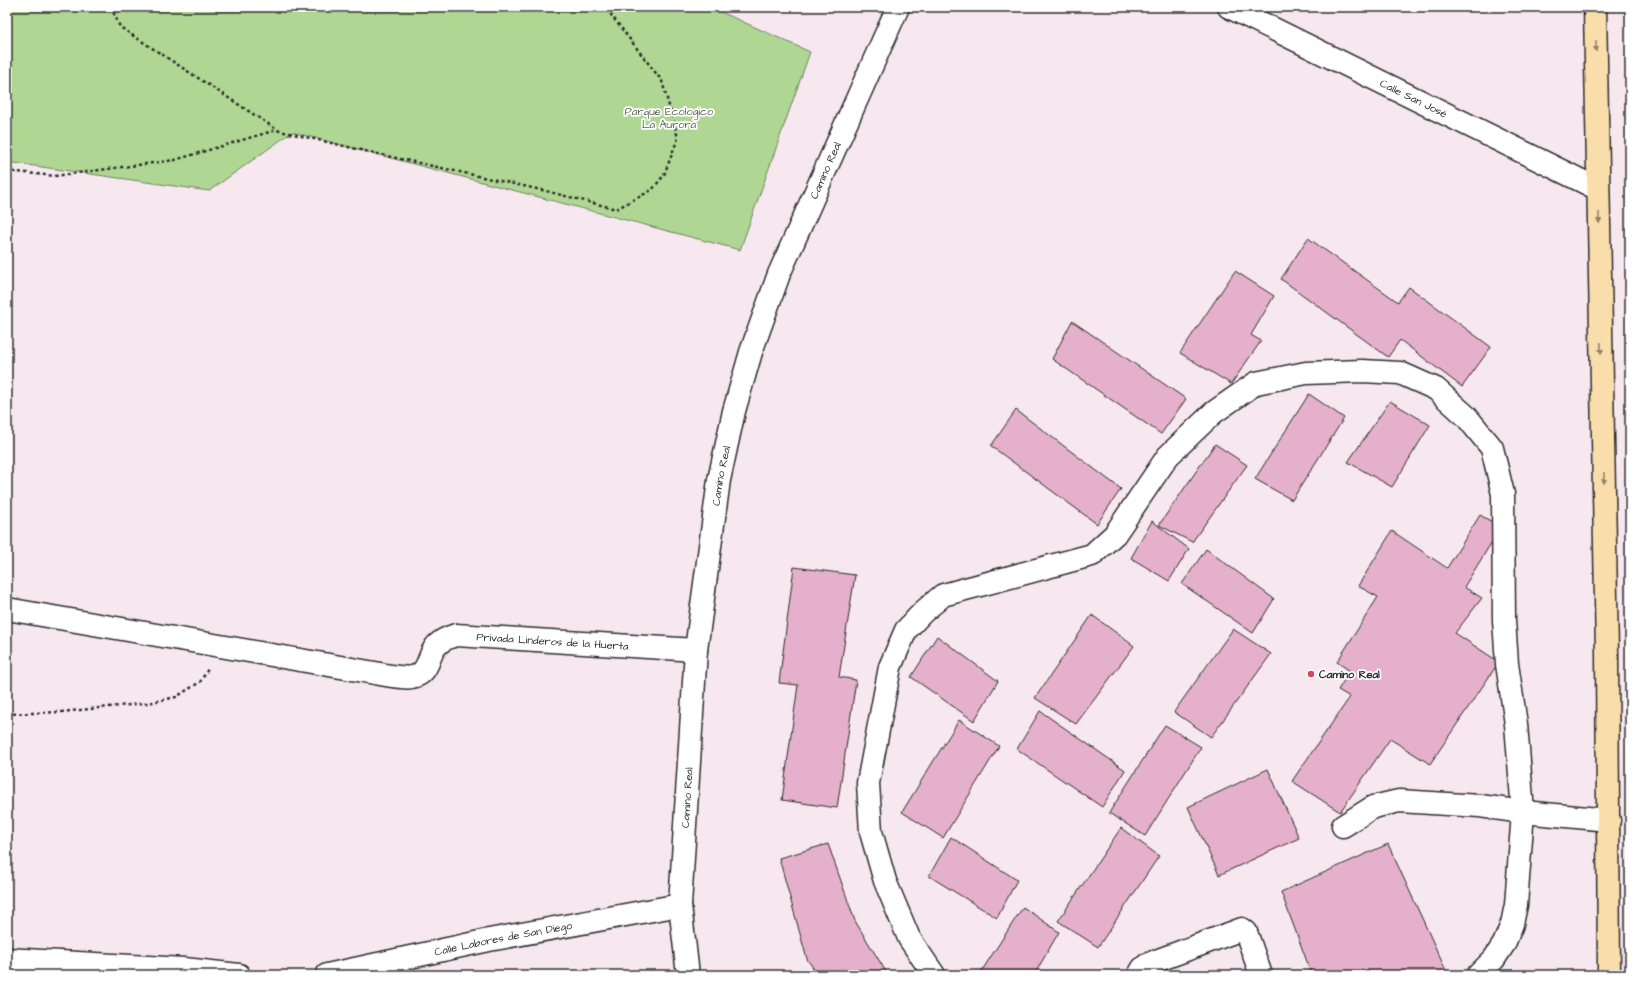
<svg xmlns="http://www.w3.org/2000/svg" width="1637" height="982" viewBox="0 0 1637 982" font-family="'Architects Daughter',sans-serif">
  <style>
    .green { fill: #afd793; stroke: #6d815f }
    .building { fill: #e5b0cb; stroke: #2b2b2b }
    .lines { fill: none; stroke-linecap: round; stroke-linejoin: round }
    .minor-casing { stroke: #2b2b2b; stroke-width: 25 }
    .major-casing { stroke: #2b2b2b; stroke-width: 25 }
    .path { stroke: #2b2b2b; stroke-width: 2.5; stroke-dasharray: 3 3; stroke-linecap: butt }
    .minor { stroke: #fff; stroke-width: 22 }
    .major { stroke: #f9deab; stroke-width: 22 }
    .oneway { fill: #92846b }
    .poi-dot { fill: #d1495b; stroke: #fff; stroke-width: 1.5 }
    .labels { text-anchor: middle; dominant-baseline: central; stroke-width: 3.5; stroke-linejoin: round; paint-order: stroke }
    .street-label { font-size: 11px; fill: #2b2b2b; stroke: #fff }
    .park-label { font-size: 11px; fill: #535f4a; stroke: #fff }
    .poi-label { font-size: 11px; font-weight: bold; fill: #2b2b2b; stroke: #fff; text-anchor: start }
  </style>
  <rect width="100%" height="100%" fill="#f7e7ef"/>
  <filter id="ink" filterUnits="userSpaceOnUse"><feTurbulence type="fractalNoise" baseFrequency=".025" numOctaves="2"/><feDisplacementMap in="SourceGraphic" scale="8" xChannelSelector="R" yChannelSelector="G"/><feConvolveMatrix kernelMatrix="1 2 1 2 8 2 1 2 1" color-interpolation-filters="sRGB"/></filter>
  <g filter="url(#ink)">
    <path class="green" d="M7,7H710L810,52L740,250L292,132L209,191L7,162Z"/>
    <g class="building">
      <path d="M1308,238L1398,302L1409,287L1491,347L1462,387L1400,340L1388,357L1281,279Z"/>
      <path d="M1235,271L1274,296L1251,335L1261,341L1231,384L1180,353Z"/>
      <path d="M1072,321L1186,399L1161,434L1052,359Z"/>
      <path d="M1309,394L1344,418L1292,500L1255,479Z"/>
      <path d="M1390,401L1430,425L1392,487L1348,462Z"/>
      <path d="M1016,410L1121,489L1097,524L991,446Z"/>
      <path d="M1215,444L1247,465L1192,542L1159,525Z"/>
      <path d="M1480,515L1501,527L1464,587L1482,598L1455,633L1499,662L1430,764L1390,739L1340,812L1292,781L1350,697L1338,690L1350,671L1337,662L1378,597L1358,586L1392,531L1447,568Z"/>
      <path d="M1152,521L1189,549L1169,581L1131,558Z"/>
      <path d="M1206,549L1274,599L1253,633L1182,584Z"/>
      <path d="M794,567L855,575L839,677L856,680L837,808L782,800L798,685L779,683Z"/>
      <path d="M1092,615L1134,646L1076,724L1035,698Z"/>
      <path d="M1233,629L1271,654L1211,737L1174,712Z"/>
      <path d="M937,636L998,681L974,721L911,677Z"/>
      <path d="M1040,711L1125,770L1102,807L1017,749Z"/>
      <path d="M959,720L999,746L943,838L902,812Z"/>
      <path d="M1165,725L1201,747L1145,836L1109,813Z"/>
      <path d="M1268,769L1299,838L1219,875L1188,807Z"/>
      <path d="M1121,828L1159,856L1098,947L1058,921Z"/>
      <path d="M951,837L1017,880L997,918L929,876Z"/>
      <path d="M828,844L855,921L888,975H818L807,959L779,858Z"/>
      <path d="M1388,844L1448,975H1312L1281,892Z"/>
      <path d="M1023,907L1059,932L1034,975H979Z"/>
    </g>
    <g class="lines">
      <g class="minor-casing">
        <g id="minor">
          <path id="s1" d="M1229,7L1598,189"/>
          <path id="s2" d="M7,609L375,673C385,675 403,679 412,677C430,674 427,655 437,645C443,639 449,637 456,635L696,650"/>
          <path d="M1343,826L1373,807L1399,801L1480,806L1523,812L1609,820"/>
          <path d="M7,959L184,969L239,975"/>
          <path id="s3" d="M327,975L489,940L680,905"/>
          <path id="s4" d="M688,975L680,905L696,650L719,480L734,411L751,352L779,274L898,7"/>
          <path d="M934,975L909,938L885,881L871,832L868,783L890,667L906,630L923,612L943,595L1092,555L1115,534L1168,456L1213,413L1256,383L1306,373L1362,371L1400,373L1436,389L1466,416L1492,448L1503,494L1504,620L1507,664L1516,724L1523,812L1516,905L1512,924L1504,944L1494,959L1478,975"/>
          <path d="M1139,975L1143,968L1148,964L1242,929L1246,932L1261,975"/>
        </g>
      </g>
      <g class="major-casing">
        <path id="major" d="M1595,7L1607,652L1609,975"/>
      </g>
      <g class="path">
        <path d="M111,7L120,27L276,129"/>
        <path d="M7,171L55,176L175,160L276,130L378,154L546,191L616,209L652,190L664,175L678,138L662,81L605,7"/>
        <path d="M7,714L61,712L148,703L176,697L200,682L208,669"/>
      </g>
      <use href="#minor" class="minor"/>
      <use href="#major" class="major"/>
    </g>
    <defs><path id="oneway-solid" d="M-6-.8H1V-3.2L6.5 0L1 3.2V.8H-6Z"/></defs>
    <g class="oneway">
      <use href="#oneway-solid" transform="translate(1596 46) rotate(89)"/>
      <use href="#oneway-solid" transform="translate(1599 218) rotate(89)"/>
      <use href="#oneway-solid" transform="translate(1601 348) rotate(89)"/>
      <use href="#oneway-solid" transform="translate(1604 478) rotate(89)"/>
    </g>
  </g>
  <circle class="poi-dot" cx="1311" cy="674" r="4"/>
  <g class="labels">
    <g class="street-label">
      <text stroke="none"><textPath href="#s1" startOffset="206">Calle San José</textPath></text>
      <text stroke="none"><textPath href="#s4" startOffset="826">Camino Real</textPath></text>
      <text stroke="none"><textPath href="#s4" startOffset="502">Camino Real</textPath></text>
      <text stroke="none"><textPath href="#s2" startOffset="572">Privada Linderos de la Huerta</textPath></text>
      <text stroke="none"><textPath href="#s4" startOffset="178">Camino Real</textPath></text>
      <text stroke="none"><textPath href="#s3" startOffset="180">Calle Labores de San Diego</textPath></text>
    </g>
    <g class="park-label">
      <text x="669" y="111">Parque Ecologico<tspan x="669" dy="13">La Aurora</tspan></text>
    </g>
    <g class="poi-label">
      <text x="1319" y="674">Camino Real</text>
    </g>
  </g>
  <rect width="1637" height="982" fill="none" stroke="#fff" stroke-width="24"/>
  <rect x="12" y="12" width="1613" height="958" fill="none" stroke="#2b2b2b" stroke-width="1.5" filter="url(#ink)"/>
</svg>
